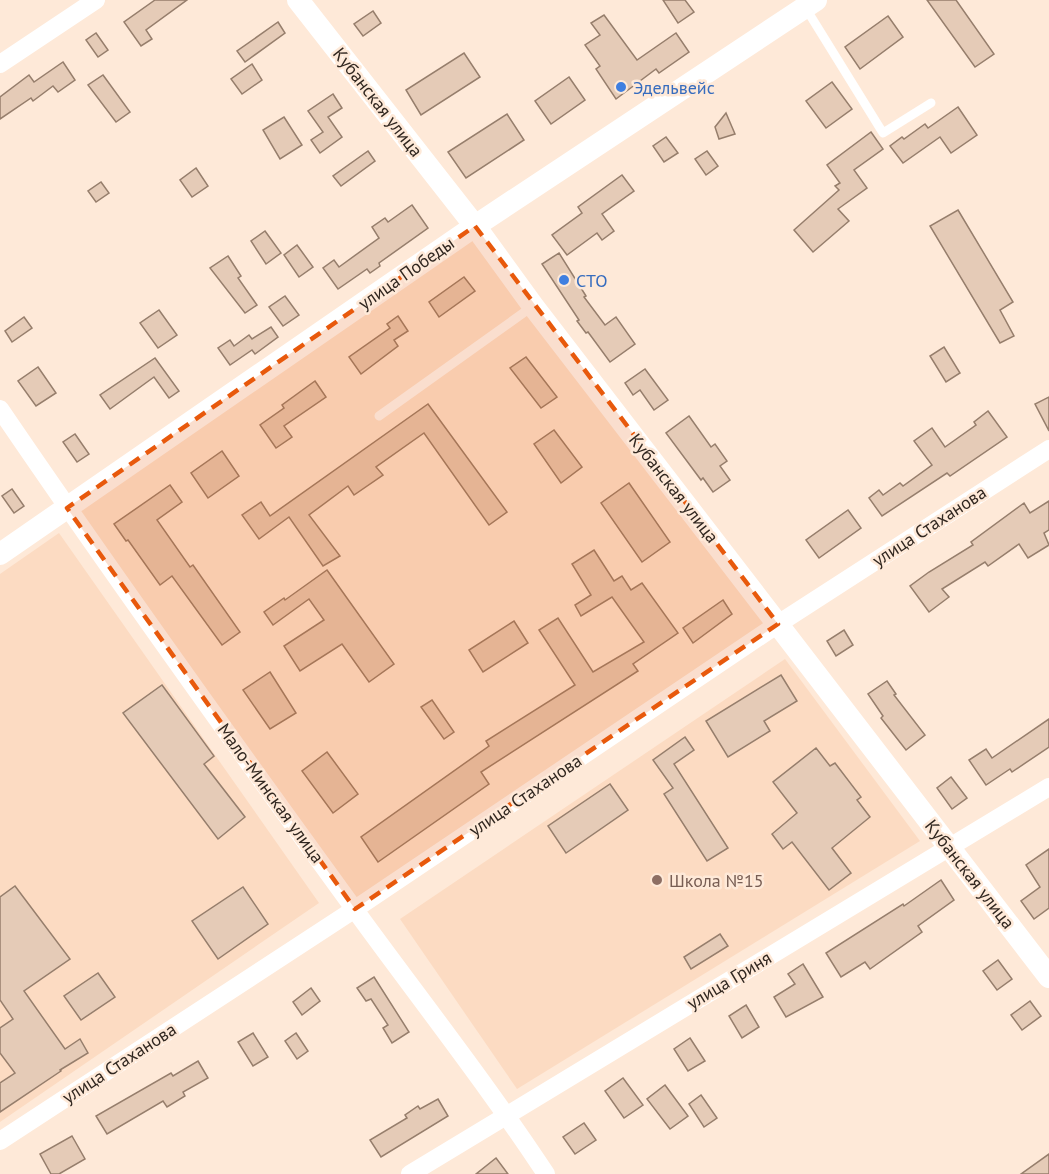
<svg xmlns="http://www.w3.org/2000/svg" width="1049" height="1174" viewBox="0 0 1049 1174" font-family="'PT Sans',sans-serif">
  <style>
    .built { fill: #fcdbc2 }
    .building { fill: #e5cbb7; stroke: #967e6c; stroke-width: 1.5 }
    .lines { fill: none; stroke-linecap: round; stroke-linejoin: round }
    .service { stroke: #fff; stroke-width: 9 }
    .minor { stroke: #fff; stroke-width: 18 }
    .tertiary { stroke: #fff; stroke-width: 22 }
    .marked { fill: #e8590c; fill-opacity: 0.2; stroke: #e8590c; stroke-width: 4.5; stroke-dasharray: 12 8; stroke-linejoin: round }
    .shop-dot { fill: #3f7fe0; stroke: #fee9d8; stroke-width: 2 }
    .education-dot { fill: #8d6e63; stroke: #fee9d8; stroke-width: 2 }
    .labels { text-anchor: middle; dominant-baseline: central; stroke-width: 5; stroke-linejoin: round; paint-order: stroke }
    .shop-label { font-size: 18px; fill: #366cbe; stroke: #fee9d8; text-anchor: start }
    .street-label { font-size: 18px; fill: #312720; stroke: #fee9d8 }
    .education-label { font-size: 18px; fill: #785e54; stroke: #fee9d8; text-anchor: start }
  </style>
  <rect width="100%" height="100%" fill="#fee9d8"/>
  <g class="built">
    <path d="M59,533L319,903L0,1122V574Z"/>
    <path d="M785,659L920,841L517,1089L400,919Z"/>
  </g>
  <g class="building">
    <path d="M155,0H187L146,30L152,39L141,46L124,22Z"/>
    <path d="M663,0H685L694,12L678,23Z"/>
    <path d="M927,0H956L994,54L975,67Z"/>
    <path d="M373,11L381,23L363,36L354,24Z"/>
    <path d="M604,15L637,60L676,33L689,52L659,73L656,69L616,99L596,69L600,66L585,45L600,35L591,23Z"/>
    <path d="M888,16L903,37L860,69L845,47Z"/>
    <path d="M278,22L285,33L245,62L237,51Z"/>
    <path d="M96,33L108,50L98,57L86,40Z"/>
    <path d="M464,53L480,77L421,115L406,90Z"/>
    <path d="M63,62L75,80L58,92L53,86L33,101L31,98L0,119V97L29,75L34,82Z"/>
    <path d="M252,64L262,80L242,94L231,79Z"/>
    <path d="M103,75L130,112L116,122L88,85Z"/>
    <path d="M569,77L585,100L551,124L535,101Z"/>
    <path d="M832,82L852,109L826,128L806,101Z"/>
    <path d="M333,94L342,108L328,117L342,137L320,153L311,140L323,132L308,111Z"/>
    <path d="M958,107L977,135L951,153L940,137L903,163L890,146L902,137L904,139L925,124L928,128Z"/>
    <path d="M726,113L735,134L719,139L715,127Z"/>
    <path d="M507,114L524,140L466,178L448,152Z"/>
    <path d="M284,117L302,145L280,159L263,130Z"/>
    <path d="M871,132L883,149L854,170L867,188L838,209L849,221L813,252L794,230L839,190L835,186L840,183L827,165Z"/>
    <path d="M666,137L678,153L664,162L653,146Z"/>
    <path d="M368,151L375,161L341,186L333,176Z"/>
    <path d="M707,151L718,166L706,175L695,159Z"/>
    <path d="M196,168L208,186L192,197L180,180Z"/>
    <path d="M622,175L634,191L602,214L614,231L602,240L597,233L567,255L552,235L582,213L578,207Z"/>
    <path d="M101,182L109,193L96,202L88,191Z"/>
    <path d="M412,205L428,228L379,263L380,266L370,273L367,269L338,289L323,268L334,260L339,267L379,238L372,227L385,218L388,222Z"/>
    <path d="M958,210L1013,302L1000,310L1014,336L1000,343L930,226Z"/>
    <path d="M265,231L281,253L266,264L251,241Z"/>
    <path d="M297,245L313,267L299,277L284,255Z"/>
    <path d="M559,253L586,296L584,297L605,325L616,317L635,344L610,362L588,332L586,333L577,321L579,320L542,264Z"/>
    <path d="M228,256L241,276L238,278L257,305L245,313L210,268Z"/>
    <path d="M464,277L475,291L439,317L429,302Z"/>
    <path d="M285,296L299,315L283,326L269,307Z"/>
    <path d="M159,310L177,335L158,348L140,323Z"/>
    <path d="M398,316L408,331L394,340L398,346L361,374L349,357L390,328L387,324Z"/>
    <path d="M24,317L32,328L12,342L5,331Z"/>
    <path d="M271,327L278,337L255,354L252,350L230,365L218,348L230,340L234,346L249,335L252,339Z"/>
    <path d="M944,347L960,373L946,382L930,356Z"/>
    <path d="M526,357L557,397L541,408L510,368Z"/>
    <path d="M155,358L179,391L169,398L154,377L110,409L100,395Z"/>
    <path d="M38,367L56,393L36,406L18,381Z"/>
    <path d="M645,369L668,400L654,410L640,390L633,395L625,383Z"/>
    <path d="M315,381L326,397L284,426L292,437L276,448L260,425L284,408L282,405Z"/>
    <path d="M1049,397V431L1035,404Z"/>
    <path d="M428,404L507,512L489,525L424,433L376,467L383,475L354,495L348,486L309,515L340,556L323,566L289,517L259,539L242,515L261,502L270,516Z"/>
    <path d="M988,411L1007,437L950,476L947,473L882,516L869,498L879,490L883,495L900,483L903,486L932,465L914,441L932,428L945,447L976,425L974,422Z"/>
    <path d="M689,416L711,447L715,444L727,461L720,466L730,480L713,492L703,478L701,480L666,433Z"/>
    <path d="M554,430L582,467L561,483L534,444Z"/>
    <path d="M75,434L89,454L77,462L63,442Z"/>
    <path d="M222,451L239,476L208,498L191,473Z"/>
    <path d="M629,483L670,542L642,562L601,503Z"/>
    <path d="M170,485L182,502L157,520L190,567L193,565L240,632L222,645L172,576L160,585L128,540L126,541L114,524Z"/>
    <path d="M12,489L24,506L14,513L2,496Z"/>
    <path d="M1049,501V530L1044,533L1049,545L1028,558L1019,544L988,566L985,562L942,589L949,597L929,612L910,586L929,572L973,545L971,542L1024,503L1030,513Z"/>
    <path d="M848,510L861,528L819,558L806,540Z"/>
    <path d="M594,550L614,581L622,576L631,590L642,583L678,633L633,664L638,671L481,772L489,784L378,862L361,837L489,746L486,741L575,685L539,630L558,618L593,672L644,642L612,597L581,616L575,605L591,595L572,564Z"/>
    <path d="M327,570L394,664L369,682L342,644L300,671L284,646L324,620L309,599L273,625L264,612L284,598L285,600Z"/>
    <path d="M723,600L732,614L693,643L683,628Z"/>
    <path d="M514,621L528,643L483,672L469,650Z"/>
    <path d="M844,630L853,645L836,656L827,641Z"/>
    <path d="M270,672L296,713L270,729L243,690Z"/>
    <path d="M781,675L797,701L764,721L770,731L728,757L706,721Z"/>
    <path d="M887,681L896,694L894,695L925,735L906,750L881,718L883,716L868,694Z"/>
    <path d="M162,685L214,756L204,764L245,817L218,839L123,713Z"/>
    <path d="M432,700L454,732L444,739L421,707Z"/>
    <path d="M1049,719V747L1012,772L1010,769L986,785L969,760L986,749L992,758Z"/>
    <path d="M685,737L694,750L674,764L728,848L707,861L664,794L673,788L653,760Z"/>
    <path d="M816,748L830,766L835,763L861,797L857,800L870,817L832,848L851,873L829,890L792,842L783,849L772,834L797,813L773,782Z"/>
    <path d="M327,752L358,794L333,813L302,771Z"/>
    <path d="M951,777L967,798L952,809L937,788Z"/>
    <path d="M610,784L628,810L566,853L548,826Z"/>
    <path d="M1049,849V908L1034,919L1021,901L1040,887L1026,865Z"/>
    <path d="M941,880L954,900L918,926L922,932L870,969L865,962L841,977L826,953L903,904L904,906Z"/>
    <path d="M15,886L70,959L24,991L65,1049L80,1039L88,1053L60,1070L61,1071L0,1112V1083L15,1073L0,1053V1028L13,1019L0,1000V897Z"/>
    <path d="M243,887L268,924L218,959L192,921Z"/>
    <path d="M720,934L728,946L691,969L684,957Z"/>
    <path d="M998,960L1012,979L997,990L983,971Z"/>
    <path d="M803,964L823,997L786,1017L774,997L795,984L788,974Z"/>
    <path d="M98,973L115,997L81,1020L64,996Z"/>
    <path d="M374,977L409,1032L392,1043L383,1028L388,1025L371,999L366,1001L357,988Z"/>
    <path d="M311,988L320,1001L302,1015L293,1002Z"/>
    <path d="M1030,1001L1041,1016L1022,1030L1011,1015Z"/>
    <path d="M746,1005L759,1027L742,1038L729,1016Z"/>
    <path d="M253,1033L268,1057L253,1066L238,1042Z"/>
    <path d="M296,1033L308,1051L297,1059L285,1041Z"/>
    <path d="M690,1038L705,1061L688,1071L674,1049Z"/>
    <path d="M198,1061L208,1078L183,1092L185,1096L167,1107L163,1101L107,1134L96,1116L171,1073L173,1076Z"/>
    <path d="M623,1078L643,1105L624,1118L605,1091Z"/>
    <path d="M665,1085L688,1116L670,1129L647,1099Z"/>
    <path d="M701,1095L717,1118L704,1127L689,1104Z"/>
    <path d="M438,1099L448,1116L381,1157L370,1140L407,1118L405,1115L418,1106L420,1109Z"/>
    <path d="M584,1123L596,1140L575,1154L563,1137Z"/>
    <path d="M72,1136L85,1159L59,1174H51L40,1154Z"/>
    <path d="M1049,1154V1174H1021Z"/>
    <path d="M496,1158L508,1174H476Z"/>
  </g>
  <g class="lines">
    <g class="service">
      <path d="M805,7L883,133L931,103"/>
      <path d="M379,416L533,306"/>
    </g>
    <g class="minor">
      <path d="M0,64L96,0"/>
      <path d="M0,409C115,578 235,745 355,910C419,998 486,1083 546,1174"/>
      <path d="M0,1141L355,909L778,624L1049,449"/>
      <path d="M410,1174L1049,787"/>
    </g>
    <g class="tertiary">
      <path d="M298,0L475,226L533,306L1049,977"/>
      <path d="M0,554L475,226L816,0"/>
    </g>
  </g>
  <path class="marked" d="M475,226L778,624L355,909L67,508Z"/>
  <g class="shop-dot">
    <circle cx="621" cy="87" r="6"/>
    <circle cx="564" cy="280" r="6"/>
  </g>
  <circle class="education-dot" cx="657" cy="880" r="6"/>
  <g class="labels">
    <g class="shop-label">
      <text x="633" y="87">Эдельвейс</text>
      <text x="576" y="280">СТО</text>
    </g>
    <g class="street-label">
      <text transform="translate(378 102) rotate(52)">Кубанская улица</text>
      <text transform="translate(406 273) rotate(-35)">улица Победы</text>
      <text transform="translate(674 488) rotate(52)">Кубанская улица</text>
      <text transform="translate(929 526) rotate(-33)">улица Стаханова</text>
      <text transform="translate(271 793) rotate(54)">Мало-Минская улица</text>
      <text transform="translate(525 795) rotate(-34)">улица Стаханова</text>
      <text transform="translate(970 874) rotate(52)">Кубанская улица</text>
      <text transform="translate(729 980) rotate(-31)">улица Гриня</text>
      <text transform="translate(119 1063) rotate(-33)">улица Стаханова</text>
    </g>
    <g class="education-label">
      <text x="669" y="880">Школа №15</text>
    </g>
  </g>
</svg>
